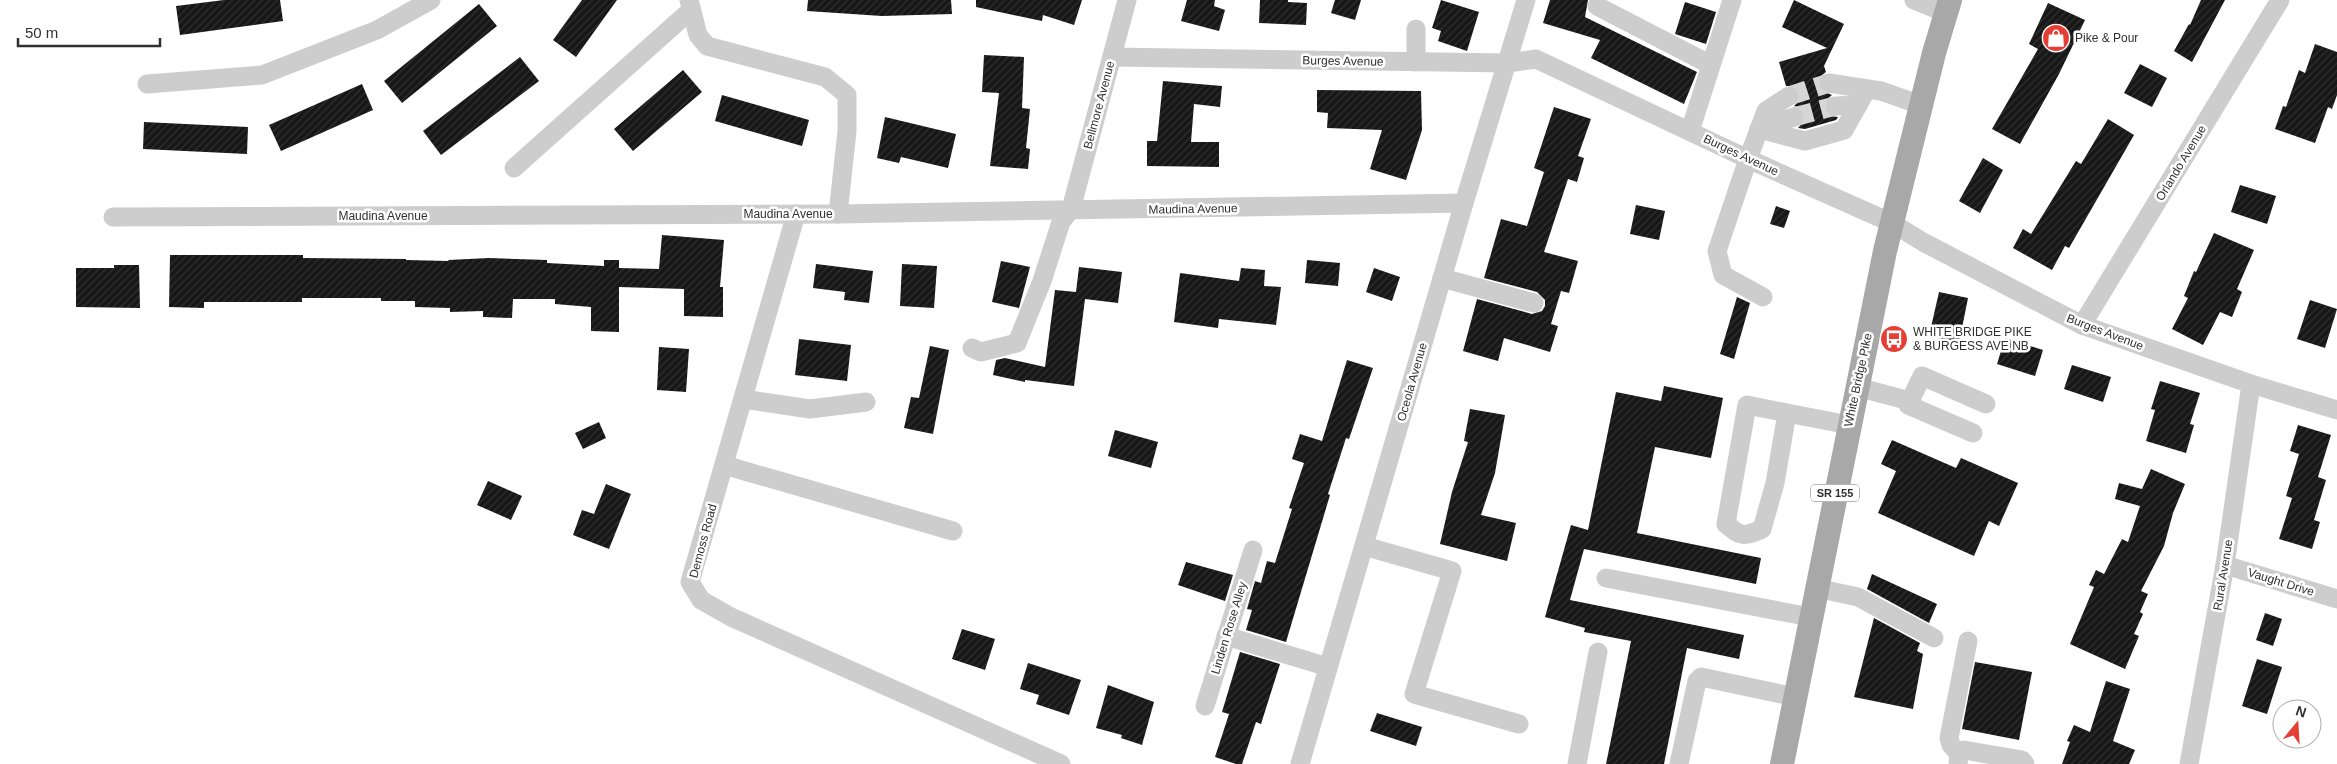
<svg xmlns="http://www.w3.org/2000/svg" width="2337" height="764" viewBox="0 0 2337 764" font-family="Arial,sans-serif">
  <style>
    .building { fill: url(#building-hatch) }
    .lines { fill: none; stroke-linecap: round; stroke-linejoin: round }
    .minor-tunnel { stroke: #d6d6d6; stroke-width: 19; stroke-dasharray: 19 9; stroke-linecap: butt }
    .minor { stroke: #cdcdcd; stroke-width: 19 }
    .major { stroke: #a8a8a8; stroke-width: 24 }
    .labels { text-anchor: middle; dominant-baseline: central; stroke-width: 5; stroke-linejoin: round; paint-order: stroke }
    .shield { fill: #fff; stroke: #6e6e6e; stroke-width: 1 }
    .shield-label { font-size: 11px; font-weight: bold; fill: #303030 }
    .poi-label { font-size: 12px; fill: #303030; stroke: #fff; text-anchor: start }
    .street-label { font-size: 12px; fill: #303030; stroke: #fff }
  </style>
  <defs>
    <pattern id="building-hatch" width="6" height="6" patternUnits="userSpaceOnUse" patternTransform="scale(1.25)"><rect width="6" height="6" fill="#171717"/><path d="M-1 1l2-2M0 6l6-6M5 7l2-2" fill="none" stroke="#303030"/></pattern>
  </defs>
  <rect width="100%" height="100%" fill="#fff"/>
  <g class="building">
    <path d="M224,0H280L283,21L180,35L176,6Z"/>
    <path d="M582,0H617L576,57L553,40Z"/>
    <path d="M808,0H951L952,14L882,16L807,11Z"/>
    <path d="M976,0H1082L1074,25L1043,15L1042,21L976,7Z"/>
    <path d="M1187,0H1215L1214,6L1225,10L1219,31L1181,21Z"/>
    <path d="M1260,0H1288V2L1307,3L1306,25L1259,23Z"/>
    <path d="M1335,0H1361L1355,20L1331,13Z"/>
    <path d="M1441,0L1479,12L1467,51L1438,41L1441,31L1432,28Z"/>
    <path d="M1550,0H1588L1585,17L1697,72L1684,104L1591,58L1600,40L1543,23Z"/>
    <path d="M1794,0L1844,24L1824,66L1826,72L1821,76L1818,82L1822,91L1832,95L1825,101V112L1830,116L1838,117L1836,120L1805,129L1798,128L1805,120L1804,113L1801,108L1794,106L1799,101V90L1794,86H1786L1779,62L1827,48L1782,27Z"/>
    <path d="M2201,0H2225L2192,62L2174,51L2189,24L2190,25Z"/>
    <path d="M1685,2L1716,12L1706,44L1675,34Z"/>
    <path d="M2048,3L2085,20L2059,74L2020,144L1992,129L2038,49L2029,44Z"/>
    <path d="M479,4L497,26L402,103L384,81Z"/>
    <path d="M2315,44L2337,52V95L2332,109L2328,107L2315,143L2275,129L2283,106L2286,107L2299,70L2305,73Z"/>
    <path d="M984,55L1024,57L1022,108L1030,109L1026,148L1030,149L1028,169L990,166L999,93L982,92Z"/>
    <path d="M520,57L539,81L441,155L423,131Z"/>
    <path d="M2140,64L2167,78L2152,107L2124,93Z"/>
    <path d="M683,70L702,92L633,151L614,129Z"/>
    <path d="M1163,81L1222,86L1220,107L1194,104L1191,142H1219V167L1147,166V141H1157Z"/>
    <path d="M362,84L373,110L281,151L269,125Z"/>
    <path d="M1317,90L1421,91L1422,130L1406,180L1370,169L1382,130L1327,128L1328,113L1317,112Z"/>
    <path d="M722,95L809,120L802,146L715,121Z"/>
    <path d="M1554,107L1591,119L1578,156L1584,158L1577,182L1568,179L1544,252L1578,261L1569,293L1561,291L1551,324L1558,326L1550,352L1504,338L1498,361L1463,351L1477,299L1532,314L1542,311L1545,306V300L1537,292L1484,278L1501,219L1527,226L1544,172L1534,168Z"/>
    <path d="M885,117L956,134L948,168L901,157L899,163L877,158Z"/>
    <path d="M2108,119L2134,135L2069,248L2065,246L2052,270L2013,248L2023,229L2031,234L2076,161L2081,164Z"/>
    <path d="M144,122L248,127L247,154L143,149Z"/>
    <path d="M1983,158L2003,170L1980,213L1959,201Z"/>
    <path d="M2240,185L2276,196L2267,224L2231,212Z"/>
    <path d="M1636,205L1665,211L1659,240L1630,234Z"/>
    <path d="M1776,206L1790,211L1784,228L1770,224Z"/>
    <path d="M2214,233L2254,250L2237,289L2242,292L2232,317L2220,312L2203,345L2172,329L2188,298L2184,296L2194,271L2196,272Z"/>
    <path d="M662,235L724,240L720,287H723V317L684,316V289L619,287V332L591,331V307L555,304V299H513L512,318L483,317V311L450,312V308L415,307V301H381V298H302V302H204V308L169,307L170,255H303V258L406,259V260L449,261L448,260L489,258L547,260V263L604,266V260H619V268L659,269Z"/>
    <path d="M1307,260L1340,263L1338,286L1305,283Z"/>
    <path d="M1001,261L1030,267L1019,308L992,302Z"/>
    <path d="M816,264L873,271L869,303L844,300L845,292L813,288Z"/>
    <path d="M902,264L937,266L934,308L900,306Z"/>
    <path d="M114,265H139L140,308L76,307V268H114Z"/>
    <path d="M1079,267L1122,272L1118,303L1085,299L1074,386L1025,380V382L993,375L996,360L1005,358L1045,367L1055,290L1076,292Z"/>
    <path d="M1241,268L1265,270L1264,286L1281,287L1276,325L1219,319L1218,328L1174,322L1180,273L1239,281Z"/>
    <path d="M1374,268L1400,277L1392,301L1366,292Z"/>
    <path d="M1939,292L1968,298L1959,343L1929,336Z"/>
    <path d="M1737,297L1750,303L1734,359L1720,354Z"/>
    <path d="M2310,300L2337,309L2325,348L2297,339Z"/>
    <path d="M2005,338L2043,350L2035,376L1997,364Z"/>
    <path d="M799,339L851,345L847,381L795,375Z"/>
    <path d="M930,346L949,350L933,434L904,428L911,397L919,398Z"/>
    <path d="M659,347L689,349L686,392L657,390Z"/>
    <path d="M1347,360L1373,368L1349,439L1346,438L1328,494L1330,495L1286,642L1246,630L1252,610L1247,609L1255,581L1261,583L1267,561L1275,563L1292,509L1289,508L1304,463L1292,459L1300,434L1322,441Z"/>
    <path d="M2072,365L2111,377L2103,402L2064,389Z"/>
    <path d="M2160,381L2200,393L2190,424L2194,425L2186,453L2146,441L2155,410L2151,409Z"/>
    <path d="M1664,386L1723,398L1711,458L1655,447L1637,533L1761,558L1756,584L1584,549L1570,600L1744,635L1739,659L1687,648L1664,764H1606L1631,641L1584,632L1585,628L1545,617L1571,525L1588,530L1616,392L1661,401Z"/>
    <path d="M1470,409L1505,415L1495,473L1481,515L1516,523L1507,561L1440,544L1452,492L1468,442L1464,441Z"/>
    <path d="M599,422L606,438L583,449L575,433Z"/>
    <path d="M2298,425L2331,435L2318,477L2326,480L2314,520L2320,522L2312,549L2279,539L2292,498L2286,496L2299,454L2290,451Z"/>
    <path d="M1115,430L1158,442L1151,468L1108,456Z"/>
    <path d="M1892,440L1956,468L1961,458L2018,483L1999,526L1989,521L1974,556L1878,513L1896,471L1881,464Z"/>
    <path d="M2151,469L2185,484L2173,513L2164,546L2141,591L2148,594L2140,612L2143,614L2134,634L2139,636L2125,669L2070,644L2094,587L2089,585L2096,570L2104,574L2122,539L2128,542L2140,506L2115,499L2119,483L2142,489Z"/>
    <path d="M488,481L522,496L511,520L477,505Z"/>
    <path d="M606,484L631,494L609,549L573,535L582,510L594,514Z"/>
    <path d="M1186,562L1233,575L1225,601L1178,585Z"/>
    <path d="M1872,574L1937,604L1929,623L1867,589Z"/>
    <path d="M2265,613L2282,619L2273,646L2256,640Z"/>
    <path d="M1874,618L1920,643L1917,651L1923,654L1913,709L1854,697Z"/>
    <path d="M962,629L995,639L985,670L952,659Z"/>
    <path d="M1240,652L1280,664L1261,724L1256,722L1242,764H1236L1215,757L1229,714L1222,712Z"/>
    <path d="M2257,659L2282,667L2267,714L2242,706Z"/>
    <path d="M1975,662L2032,672L2019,740L1962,729Z"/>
    <path d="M1028,663L1081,680L1069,715L1036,704L1039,695L1020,689Z"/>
    <path d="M2106,681L2130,689L2113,741L2135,750L2129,764H2062L2070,742L2067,741L2074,725L2090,732Z"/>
    <path d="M1108,685L1154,702L1142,745L1121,738L1122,735L1096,728Z"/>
    <path d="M1377,713L1422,727L1416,746L1370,731Z"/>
  </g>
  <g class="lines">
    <g class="minor-tunnel">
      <path d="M1789,96L1829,83"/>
      <path d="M1794,117L1835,106"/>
    </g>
    <g class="minor">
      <path d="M689,0L698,35L707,46L825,77L847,95V131L838,214"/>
      <path d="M1914,0L1946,13"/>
      <path d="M1597,6L1711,65"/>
      <path d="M1113,57L1508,63L1536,59L1748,159L1892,223L1923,242L2082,325L2251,384L2337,410"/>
      <path d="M1416,62V29"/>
      <path d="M1829,83L1881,91L1921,105"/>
      <path d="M147,84L262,75L377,30L431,0"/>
      <path d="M1835,106L1858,105"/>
      <path d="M1759,129L1805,141L1844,130L1867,89"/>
      <path d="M1759,129L1794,117"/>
      <path d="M1690,131L1732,0"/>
      <path d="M514,168L691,10"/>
      <path d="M796,214L690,582L701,600L731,617L1061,764"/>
      <path d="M113,217L838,214L1464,203"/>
      <path d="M1442,278L1534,303"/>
      <path d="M1763,297L1723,275L1717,251L1748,159L1766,111L1789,96"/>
      <path d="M2082,325L2280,0"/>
      <path d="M972,348L981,352L1017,343L1042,281L1061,222L1071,209L1127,0"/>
      <path d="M1857,387L1910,401L1922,376L1986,404"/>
      <path d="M743,399L810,409L866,402"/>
      <path d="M1910,401L1908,405L1973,433"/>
      <path d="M1747,405L1787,413L1775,483L1762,529C1744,537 1741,537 1726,524Z"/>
      <path d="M1787,413L1849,425"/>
      <path d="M724,465L953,531"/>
      <path d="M1364,546L1452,571L1414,694L1519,724"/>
      <path d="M2225,565L2337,599"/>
      <path d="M1606,578L1810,617"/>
      <path d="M1816,588L1858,597L1934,638"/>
      <path d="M1226,636L1328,667"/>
      <path d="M1205,706L1253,550"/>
      <path d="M1959,754L1951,745L1949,738L1968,641"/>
      <path d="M1300,764L1464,203L1526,0"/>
      <path d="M1577,764L1598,652"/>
      <path d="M1679,764L1697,681L1701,677L1795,697"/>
      <path d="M1958,764L1959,754L1964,750L2022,760L2025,764"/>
      <path d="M2189,764L2225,565L2251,384"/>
    </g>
    <path class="major" d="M1782,764L1885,251L1934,53L1950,0"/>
  </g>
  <defs>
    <g id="shop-disc" transform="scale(1.4375)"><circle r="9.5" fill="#e53f35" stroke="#fff"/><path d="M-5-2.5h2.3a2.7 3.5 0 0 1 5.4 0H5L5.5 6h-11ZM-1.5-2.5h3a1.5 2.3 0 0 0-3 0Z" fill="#fff"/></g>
    <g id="bus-disc" transform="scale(1.4375)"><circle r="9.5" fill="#e53f35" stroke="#fff"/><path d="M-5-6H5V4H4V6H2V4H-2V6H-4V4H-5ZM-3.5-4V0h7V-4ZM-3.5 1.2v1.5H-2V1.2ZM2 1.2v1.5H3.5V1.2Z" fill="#fff"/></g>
  </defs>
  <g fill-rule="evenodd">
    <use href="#shop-disc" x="2056" y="38"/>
    <use href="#bus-disc" x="1894" y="339"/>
  </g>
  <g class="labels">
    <rect class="shield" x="1811" y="484.5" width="48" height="17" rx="4"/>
    <g class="shield-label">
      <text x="1835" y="493">SR 155</text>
    </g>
    <g class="poi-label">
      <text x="2075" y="38">Pike &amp; Pour</text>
      <text x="1913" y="332">WHITE BRIDGE PIKE<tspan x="1913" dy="14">&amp; BURGESS AVE NB</tspan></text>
    </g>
    <g class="street-label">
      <text transform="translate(1343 61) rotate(1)">Burges Avenue</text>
      <text transform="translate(1099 105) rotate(-75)">Bellmore Avenue</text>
      <text transform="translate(1741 155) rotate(25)">Burges Avenue</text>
      <text transform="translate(2181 163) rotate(-59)">Orlando Avenue</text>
      <text transform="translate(1193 209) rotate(-1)">Maudina Avenue</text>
      <text x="788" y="214">Maudina Avenue</text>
      <text x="383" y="216">Maudina Avenue</text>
      <text transform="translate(2105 332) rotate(21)">Burges Avenue</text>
      <text transform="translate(1858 380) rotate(-78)">White Bridge Pike</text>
      <text transform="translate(1412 382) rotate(-74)">Oceola Avenue</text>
      <text transform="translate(703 541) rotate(-75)">Demoss Road</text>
      <text transform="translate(2223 575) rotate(-81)">Rural Avenue</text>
      <text transform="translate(2281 582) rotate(17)">Vaught Drive</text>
      <text transform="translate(1229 628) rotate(-73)">Linden Rose Alley</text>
    </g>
  </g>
  <g transform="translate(2297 724) rotate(18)"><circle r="24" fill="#ffffff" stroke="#acacac"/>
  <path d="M0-4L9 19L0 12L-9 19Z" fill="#e53f35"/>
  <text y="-8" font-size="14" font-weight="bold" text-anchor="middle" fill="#303030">N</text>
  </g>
  <path d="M18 38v8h142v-8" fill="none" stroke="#303030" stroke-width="2.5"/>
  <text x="25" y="38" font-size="15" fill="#303030" stroke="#ffffff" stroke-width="4" paint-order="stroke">50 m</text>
</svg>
